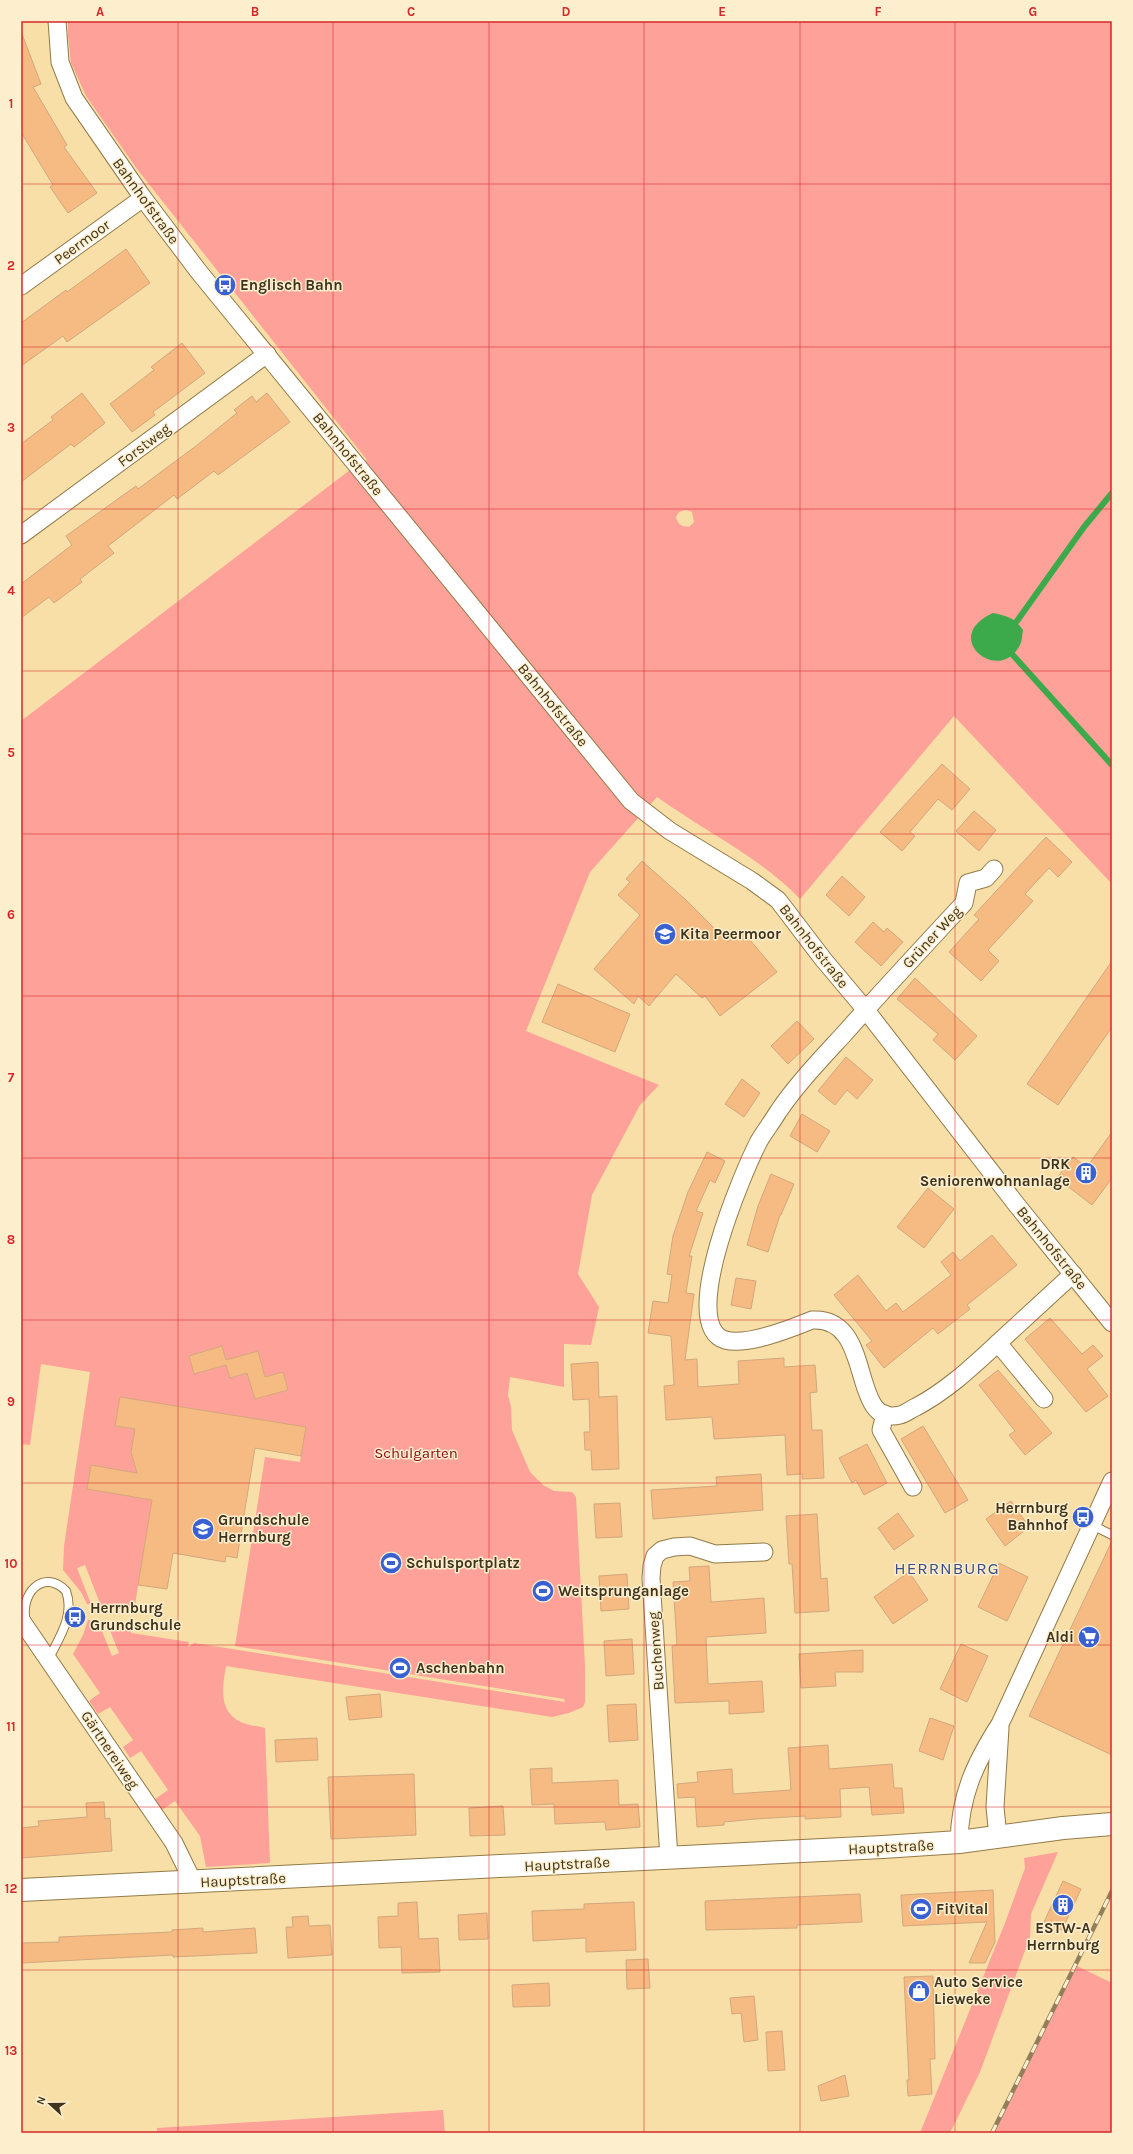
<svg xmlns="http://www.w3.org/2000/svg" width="1133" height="2154" viewBox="0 0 1133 2154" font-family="Karla,sans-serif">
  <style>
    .green { fill: #fea198; fill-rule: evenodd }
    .water { fill: #3ca94b }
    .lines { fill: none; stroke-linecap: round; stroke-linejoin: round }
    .stream { stroke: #3ca94b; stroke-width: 6 }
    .building { fill: #f5bb82; stroke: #d2a77d }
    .lane-casing { stroke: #927b48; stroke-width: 10 }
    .street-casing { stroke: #927b48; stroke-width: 19 }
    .secondary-casing { stroke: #927b48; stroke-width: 24 }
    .lane { stroke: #fff; stroke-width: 8 }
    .street { stroke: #fff; stroke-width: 17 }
    .secondary { stroke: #fff; stroke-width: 22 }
    .rail-casing { stroke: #91805b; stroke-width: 4.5 }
    .rail { stroke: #fdeecd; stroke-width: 3; stroke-dasharray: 9; stroke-linecap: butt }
    .grid { fill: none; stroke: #d62828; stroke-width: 1; stroke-opacity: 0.55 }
    .labels { text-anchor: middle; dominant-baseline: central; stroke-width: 3; stroke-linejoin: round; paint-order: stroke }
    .street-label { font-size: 15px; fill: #3e341e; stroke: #fdeecd }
    .poi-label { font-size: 15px; font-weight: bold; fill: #3e341e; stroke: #fdeecd; text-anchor: start }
    .park-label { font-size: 15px; fill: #870611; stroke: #fdeecd }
    .quarter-label { font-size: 17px; letter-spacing: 1px; fill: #374e88; stroke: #fdeecd }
    .neatline { fill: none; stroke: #d62828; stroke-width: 1.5 }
    .grid-label { font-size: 13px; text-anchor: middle; font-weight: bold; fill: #d62828 }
  </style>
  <rect width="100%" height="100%" fill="#f8dfa8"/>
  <g class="green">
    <path d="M68,21H1112V884L954,716L800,899C760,857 704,831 657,797L590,872L526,1031L659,1085L640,1105L592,1195L578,1274L599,1307L591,1345L564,1344V1387L510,1377L508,1395L511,1407L512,1430L530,1472L543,1485L554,1491L572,1492L576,1497L585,1666V1702L583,1707L569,1713L552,1717L226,1666C223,1684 218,1708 237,1720C245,1725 256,1726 265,1728L270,1863L206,1867L200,1836L175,1801L159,1812L151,1802L168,1790L141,1751L130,1758L123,1747L133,1740L110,1707L98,1714L89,1701L100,1693L73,1654L83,1635L88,1620L98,1621L112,1656L119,1653L107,1623L132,1627L131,1633L189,1642L188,1647L194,1643L565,1702L564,1699L235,1646L265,1457L300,1462L305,1427L120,1398L115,1426L171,1435L136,1440L131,1452C135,1467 151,1471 164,1477L91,1466L87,1489L170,1503L169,1508L151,1506L134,1611L101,1606L85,1565L77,1568L91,1604H87L81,1592L63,1570L64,1546L90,1372L41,1364L30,1445L21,1444V721L350,470L367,460L137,169L86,96L71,63L68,36ZM686,510L692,512L694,522L689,527C681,526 678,525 676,517L679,512ZM222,1346L226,1360L258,1351L263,1369L230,1378L226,1365L194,1374L189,1356ZM283,1372L288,1390L255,1399L250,1381Z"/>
    <path d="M1058,1852L1031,1914L1030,1937L980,2072L950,2133H920L1005,1923L1025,1868L1024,1858Z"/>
    <path d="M1075,1965L1112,1983V2133H992Z"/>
    <path d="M443,2110L445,2133H157V2128Z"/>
  </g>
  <path class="water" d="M993,613C1007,616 1015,618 1023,630C1022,635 1022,641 1020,645C999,686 939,637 993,613Z"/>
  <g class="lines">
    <g class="stream">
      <path d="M1017,621L1084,527L1112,493"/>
      <path d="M1012,654L1112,765"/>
    </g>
  </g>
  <g class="building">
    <path d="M22,34L41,84L33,87L67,145L64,147L97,193L68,213L50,187L53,185L21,132Z"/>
    <path d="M126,249L150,283L67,342L63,336L21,366V323L66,290L67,292Z"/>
    <path d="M182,343L205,373L153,412L155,415L132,432L110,404L154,370L151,367Z"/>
    <path d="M82,393L105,423L74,447L71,444L21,482V444L53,420L51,417Z"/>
    <path d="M267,393L290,422L218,475L214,471L177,499L174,495L108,546L114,553L80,579L82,582L54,603L49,597L21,618V584L72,545L66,536L136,486L138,489L196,446L237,413L234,410L252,396L256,402Z"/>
    <path d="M942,764L970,789L952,810L938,799L910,832L915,836L902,851L880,832Z"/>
    <path d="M974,811L996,830L979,851L956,831Z"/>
    <path d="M1046,837L1072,862L1058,877L1049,868L1025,894L1033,901L988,950L999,961L981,981L949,952L979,919L974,915Z"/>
    <path d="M642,861L686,900L728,942L739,930L752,937L750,940L777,972L720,1016L705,996L702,998L676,974L649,1006L638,996L634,1004L594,969L640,915L618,895L630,882L626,879Z"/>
    <path d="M842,876L865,897L849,916L826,895Z"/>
    <path d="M873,922L884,932L887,928L903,942L881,966L855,942Z"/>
    <path d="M1112,961V1027L1058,1105L1027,1084Z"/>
    <path d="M915,978L977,1036L955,1060L933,1040L938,1034L897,999Z"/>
    <path d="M558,984L630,1014L615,1052L542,1022Z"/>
    <path d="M797,1021L814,1039L788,1064L771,1046Z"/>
    <path d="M846,1057L873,1080L857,1099L847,1090L835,1105L818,1091Z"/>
    <path d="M742,1079L760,1093L744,1117L725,1104Z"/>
    <path d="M802,1114L830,1131L817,1152L790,1136Z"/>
    <path d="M1112,1132V1178L1092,1205L1057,1178L1073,1157L1087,1167Z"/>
    <path d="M707,1152L725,1161L715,1183L710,1180L696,1211L703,1213L689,1256H692L686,1293L694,1294L685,1360L697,1359L698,1387L739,1384L738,1361L784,1358V1367L815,1365L817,1392L810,1393L812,1430H822L824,1478L802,1479V1474L787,1475L785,1435L714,1439L712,1417L666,1420L664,1386L674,1385L671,1336L648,1333L653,1301L668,1303L672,1275L667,1274L673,1236L688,1192Z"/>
    <path d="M771,1174L794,1184L781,1215H780L768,1252L747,1245L758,1206Z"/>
    <path d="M928,1188L954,1209L924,1248L897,1227Z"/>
    <path d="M992,1235L1017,1265L967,1305L970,1309L938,1334L933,1328L884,1368L866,1345L872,1341L834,1295L858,1275L886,1311L896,1303L903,1312L951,1275L941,1262L953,1252L960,1261Z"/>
    <path d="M736,1278L756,1281L751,1309L731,1305Z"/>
    <path d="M1050,1318L1082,1354L1093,1345L1103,1356L1087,1369L1108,1396L1086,1412L1025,1339Z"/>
    <path d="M222,1346L226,1360L258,1351L265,1377L283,1372L288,1390L255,1399L247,1373L230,1378L226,1365L194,1374L189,1356Z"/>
    <path d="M598,1362L599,1397L617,1396L619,1469L592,1470L591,1450H585L584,1432H590L589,1399L573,1400L571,1364Z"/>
    <path d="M998,1370L1052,1433L1025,1455L1009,1435L1015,1431L979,1385Z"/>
    <path d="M120,1397L306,1427L301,1456L255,1448L237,1558L226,1556L225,1562L173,1553L167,1589L138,1585L152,1500L87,1489L91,1465L137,1473L131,1452L135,1429L115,1426Z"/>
    <path d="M923,1426L968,1500L945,1513L901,1439Z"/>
    <path d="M867,1444L887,1483L864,1495L856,1480L852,1483L839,1458Z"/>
    <path d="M761,1474L763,1510L653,1519L651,1490L717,1486L716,1477Z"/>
    <path d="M1011,1501L1029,1527L1005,1546L986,1519Z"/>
    <path d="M620,1503L622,1537L596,1538L594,1504Z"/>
    <path d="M898,1513L914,1536L894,1550L878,1528Z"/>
    <path d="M817,1514L821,1579L827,1578L829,1611L795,1613L792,1564H789L786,1516Z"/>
    <path d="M1112,1541V1755L1029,1716Z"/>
    <path d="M999,1563L1028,1577L1007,1621L978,1607Z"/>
    <path d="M709,1566L711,1602L764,1598L766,1633L706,1637L708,1684L762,1681L764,1712L729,1714V1701L675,1703L672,1646L677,1645L673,1582L690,1581L689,1567Z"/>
    <path d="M909,1572L928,1600L893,1624L874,1597Z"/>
    <path d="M627,1574L629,1609L601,1611L599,1576Z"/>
    <path d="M632,1639L634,1674L606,1676L604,1641Z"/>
    <path d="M961,1644L988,1656L967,1702L940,1689Z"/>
    <path d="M863,1650V1672H835L836,1686L801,1688L799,1654Z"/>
    <path d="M380,1694L382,1717L349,1720L346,1697Z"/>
    <path d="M636,1704L638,1740L609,1742L607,1705Z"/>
    <path d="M930,1718L954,1726L943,1760L919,1751Z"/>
    <path d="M317,1738L318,1760L276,1762L275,1740Z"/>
    <path d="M828,1745L829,1769L892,1764L894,1788H902L904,1813L872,1815L869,1787L840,1789L841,1817L805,1819V1816L755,1819L724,1822V1825L697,1827L695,1797L678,1798L677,1784L698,1782L697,1772L732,1769L733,1794L791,1790L788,1748Z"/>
    <path d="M552,1768V1783L618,1780L619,1805L638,1804L640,1827L606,1830L605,1822L555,1824L554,1804L532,1805L530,1769Z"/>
    <path d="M414,1774L416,1835L331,1839L328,1777Z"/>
    <path d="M104,1802L105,1819L110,1818L112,1851L21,1858V1828L39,1826L38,1821L87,1817L86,1803Z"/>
    <path d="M503,1806L505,1835L470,1836L469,1808Z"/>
    <path d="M1063,1881L1081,1889L1062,1930L1044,1922Z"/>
    <path d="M993,1890L995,1942L985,1963H969L987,1922L903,1926L901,1895Z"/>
    <path d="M860,1894L862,1922L797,1925V1928L706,1930L705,1901Z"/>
    <path d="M417,1902L419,1939L438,1938L440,1972L402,1973L401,1947L379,1948L378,1917L398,1916V1903Z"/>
    <path d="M634,1902L636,1950L586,1952V1938L533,1941L532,1911L584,1909V1904Z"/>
    <path d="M487,1913L488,1939L459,1940L458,1915Z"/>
    <path d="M308,1916L309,1926L330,1925L332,1955L288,1958L286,1927H293L292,1917Z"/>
    <path d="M203,1928V1932L255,1928L257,1953L173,1957V1955L21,1963V1943L59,1942V1937L172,1932V1930Z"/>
    <path d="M648,1959L650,1988L627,1989L626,1960Z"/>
    <path d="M933,1976L935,2059H930L932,2094L908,2096L907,2080H909L904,1977Z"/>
    <path d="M549,1983L550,2006L513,2007L512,1985Z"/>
    <path d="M754,1996L758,2040L744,2042L741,2013L732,2014L730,1998Z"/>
    <path d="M782,2031L785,2070L768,2071L766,2032Z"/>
    <path d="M845,2075L849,2096L821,2101L818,2086Z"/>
  </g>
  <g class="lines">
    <g class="lane-casing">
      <g id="lane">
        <path d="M1092,1525L1112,1535"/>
        <path d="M26,1622C19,1593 44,1568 66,1591C75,1616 59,1638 48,1660"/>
      </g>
    </g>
    <g class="street-casing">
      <g id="street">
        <path d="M57,21L60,62L74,98L143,198L199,272L631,801L670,831L752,881L778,900L823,959L865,1009L1016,1204L1112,1323"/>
        <path d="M21,286L143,198"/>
        <path d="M21,535L267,354"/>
        <path d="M994,869L986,878L968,883L964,903C924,946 883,990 844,1034C821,1059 797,1084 778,1112C772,1122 765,1131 759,1141C744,1170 677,1325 725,1340C747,1346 790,1329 812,1320C876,1316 848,1428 900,1415C905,1414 911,1409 916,1407C948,1390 973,1366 999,1342C1024,1319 1048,1297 1073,1274"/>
        <path d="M998,1343L1044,1399"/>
        <path d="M885,1414L881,1430L913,1487"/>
        <path d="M21,1620L174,1843L193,1882"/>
        <path d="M998,1837L995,1807L1000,1728"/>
        <path d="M959,1842C960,1795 975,1763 1000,1724L1112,1481"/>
        <path d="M669,1858L651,1578L652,1566L655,1556L662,1550L674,1547L690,1546L715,1554L764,1552"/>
      </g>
    </g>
    <g class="secondary-casing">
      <path id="secondary" d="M21,1890L883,1847L959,1842L1063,1828L1112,1824"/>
    </g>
    <use href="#lane" class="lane"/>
    <use href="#street" class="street"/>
    <use href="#secondary" class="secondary"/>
    <g class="rail-casing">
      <path id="rail" d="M992,2133L1112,1891"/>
    </g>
    <use href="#rail" class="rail"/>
  </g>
  <path class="grid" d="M178,21V2133M333,21V2133M489,21V2133M644,21V2133M800,21V2133M955,21V2133M21,184H1112M21,347H1112M21,509H1112M21,671H1112M21,834H1112M21,996H1112M21,1158H1112M21,1320H1112M21,1483H1112M21,1645H1112M21,1807H1112M21,1970H1112"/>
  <defs>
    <g id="bus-disc" transform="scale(1.15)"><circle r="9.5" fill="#3a61d2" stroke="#fdeecd"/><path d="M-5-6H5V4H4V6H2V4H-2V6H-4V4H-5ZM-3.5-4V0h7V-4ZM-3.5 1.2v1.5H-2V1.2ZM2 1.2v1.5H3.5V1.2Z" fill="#fff"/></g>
    <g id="school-disc" transform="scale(1.15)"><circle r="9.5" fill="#3a61d2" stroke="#fdeecd"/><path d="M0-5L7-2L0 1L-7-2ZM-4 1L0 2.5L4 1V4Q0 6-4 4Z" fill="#fff"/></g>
    <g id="building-disc" transform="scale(1.15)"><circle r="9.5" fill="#3a61d2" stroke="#fdeecd"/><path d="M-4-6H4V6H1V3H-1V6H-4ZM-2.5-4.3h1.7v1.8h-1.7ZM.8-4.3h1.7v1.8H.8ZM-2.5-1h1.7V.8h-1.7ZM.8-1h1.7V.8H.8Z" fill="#fff"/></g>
    <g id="stadium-disc" transform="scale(1.15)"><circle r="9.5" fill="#3a61d2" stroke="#fdeecd"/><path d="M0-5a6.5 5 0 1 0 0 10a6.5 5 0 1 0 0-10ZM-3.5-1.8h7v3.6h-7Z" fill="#fff"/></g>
    <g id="supermarket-disc" transform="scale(1.15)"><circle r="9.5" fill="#3a61d2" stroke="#fdeecd"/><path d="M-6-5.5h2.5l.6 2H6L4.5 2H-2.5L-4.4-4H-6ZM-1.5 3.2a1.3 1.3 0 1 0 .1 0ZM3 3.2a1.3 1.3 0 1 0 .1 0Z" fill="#fff"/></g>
    <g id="shop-disc" transform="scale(1.15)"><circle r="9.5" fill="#3a61d2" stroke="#fdeecd"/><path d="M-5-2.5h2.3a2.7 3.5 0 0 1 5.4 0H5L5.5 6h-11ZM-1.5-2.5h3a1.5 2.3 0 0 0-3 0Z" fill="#fff"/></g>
  </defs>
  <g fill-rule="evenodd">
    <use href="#bus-disc" x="225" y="285"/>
    <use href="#school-disc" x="665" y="934"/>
    <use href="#building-disc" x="1086" y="1173"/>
    <use href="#bus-disc" x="1083" y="1517"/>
    <use href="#school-disc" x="203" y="1529"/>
    <use href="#stadium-disc" x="391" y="1563"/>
    <use href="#stadium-disc" x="543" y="1591"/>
    <use href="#bus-disc" x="75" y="1617"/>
    <use href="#supermarket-disc" x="1089" y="1637"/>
    <use href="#stadium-disc" x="400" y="1668"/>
    <use href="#building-disc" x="1063" y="1905"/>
    <use href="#stadium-disc" x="921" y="1909"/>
    <use href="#shop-disc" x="919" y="1991"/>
  </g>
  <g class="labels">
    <g class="street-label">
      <text transform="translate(146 201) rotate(54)">Bahnhofstraße</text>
      <text transform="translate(82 242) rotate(-36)">Peermoor</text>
      <text transform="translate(144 445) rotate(-37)">Forstweg</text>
      <text transform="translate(348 454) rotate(51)">Bahnhofstraße</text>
      <text transform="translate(553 705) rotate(51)">Bahnhofstraße</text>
      <text transform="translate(932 937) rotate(-47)">Grüner Weg</text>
      <text transform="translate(814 946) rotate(52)">Bahnhofstraße</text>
      <text transform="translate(1052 1248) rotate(51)">Bahnhofstraße</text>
      <text transform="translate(656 1651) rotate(-94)">Buchenweg</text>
      <text transform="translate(110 1750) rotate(56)">Gärtnereiweg</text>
      <text transform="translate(891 1847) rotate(-3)">Hauptstraße</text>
      <text transform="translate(567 1864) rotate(-3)">Hauptstraße</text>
      <text transform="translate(243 1880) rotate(-3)">Hauptstraße</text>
    </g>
    <g class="poi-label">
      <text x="240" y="285">Englisch Bahn</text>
      <text x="680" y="934">Kita Peermoor</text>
      <text x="1070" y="1164" text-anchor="end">DRK<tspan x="1070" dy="17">Seniorenwohnanlage</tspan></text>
      <text x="1068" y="1508" text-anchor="end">Herrnburg<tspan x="1068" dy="17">Bahnhof</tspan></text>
      <text x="218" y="1520">Grundschule<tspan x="218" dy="17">Herrnburg</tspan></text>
      <text x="406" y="1563">Schulsportplatz</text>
      <text x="558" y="1591">Weitsprunganlage</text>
      <text x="90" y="1608">Herrnburg<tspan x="90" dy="17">Grundschule</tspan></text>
      <text x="1074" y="1637" text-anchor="end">Aldi</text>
      <text x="416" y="1668">Aschenbahn</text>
      <text x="936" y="1909">FitVital</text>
      <text x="1063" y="1928" text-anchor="middle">ESTW-A<tspan x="1063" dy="17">Herrnburg</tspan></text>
      <text x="934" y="1982">Auto Service<tspan x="934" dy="17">Lieweke</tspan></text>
    </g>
    <g class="park-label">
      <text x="416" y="1453">Schulgarten</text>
    </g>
    <g class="quarter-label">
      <text x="947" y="1568">HERRNBURG</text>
    </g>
  </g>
  <rect width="1133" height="2154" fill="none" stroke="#fdeecd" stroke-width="44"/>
  <g transform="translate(50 2104) rotate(291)" stroke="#fdeecd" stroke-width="3" paint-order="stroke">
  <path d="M0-3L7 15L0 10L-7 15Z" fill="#3e341e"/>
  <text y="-6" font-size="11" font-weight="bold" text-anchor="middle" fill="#3e341e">N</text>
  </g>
  <rect x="22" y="22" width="1089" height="2110" class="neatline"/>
  <g class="grid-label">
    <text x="100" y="16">A</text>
    <text x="255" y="16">B</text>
    <text x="411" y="16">C</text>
    <text x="566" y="16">D</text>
    <text x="722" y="16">E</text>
    <text x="878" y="16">F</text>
    <text x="1033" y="16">G</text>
    <text x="11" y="108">1</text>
    <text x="11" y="270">2</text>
    <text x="11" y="432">3</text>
    <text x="11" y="595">4</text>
    <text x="11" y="757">5</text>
    <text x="11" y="919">6</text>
    <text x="11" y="1082">7</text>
    <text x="11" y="1244">8</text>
    <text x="11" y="1406">9</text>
    <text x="11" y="1568">10</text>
    <text x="11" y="1731">11</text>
    <text x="11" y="1893">12</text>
    <text x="11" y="2055">13</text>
  </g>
</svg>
